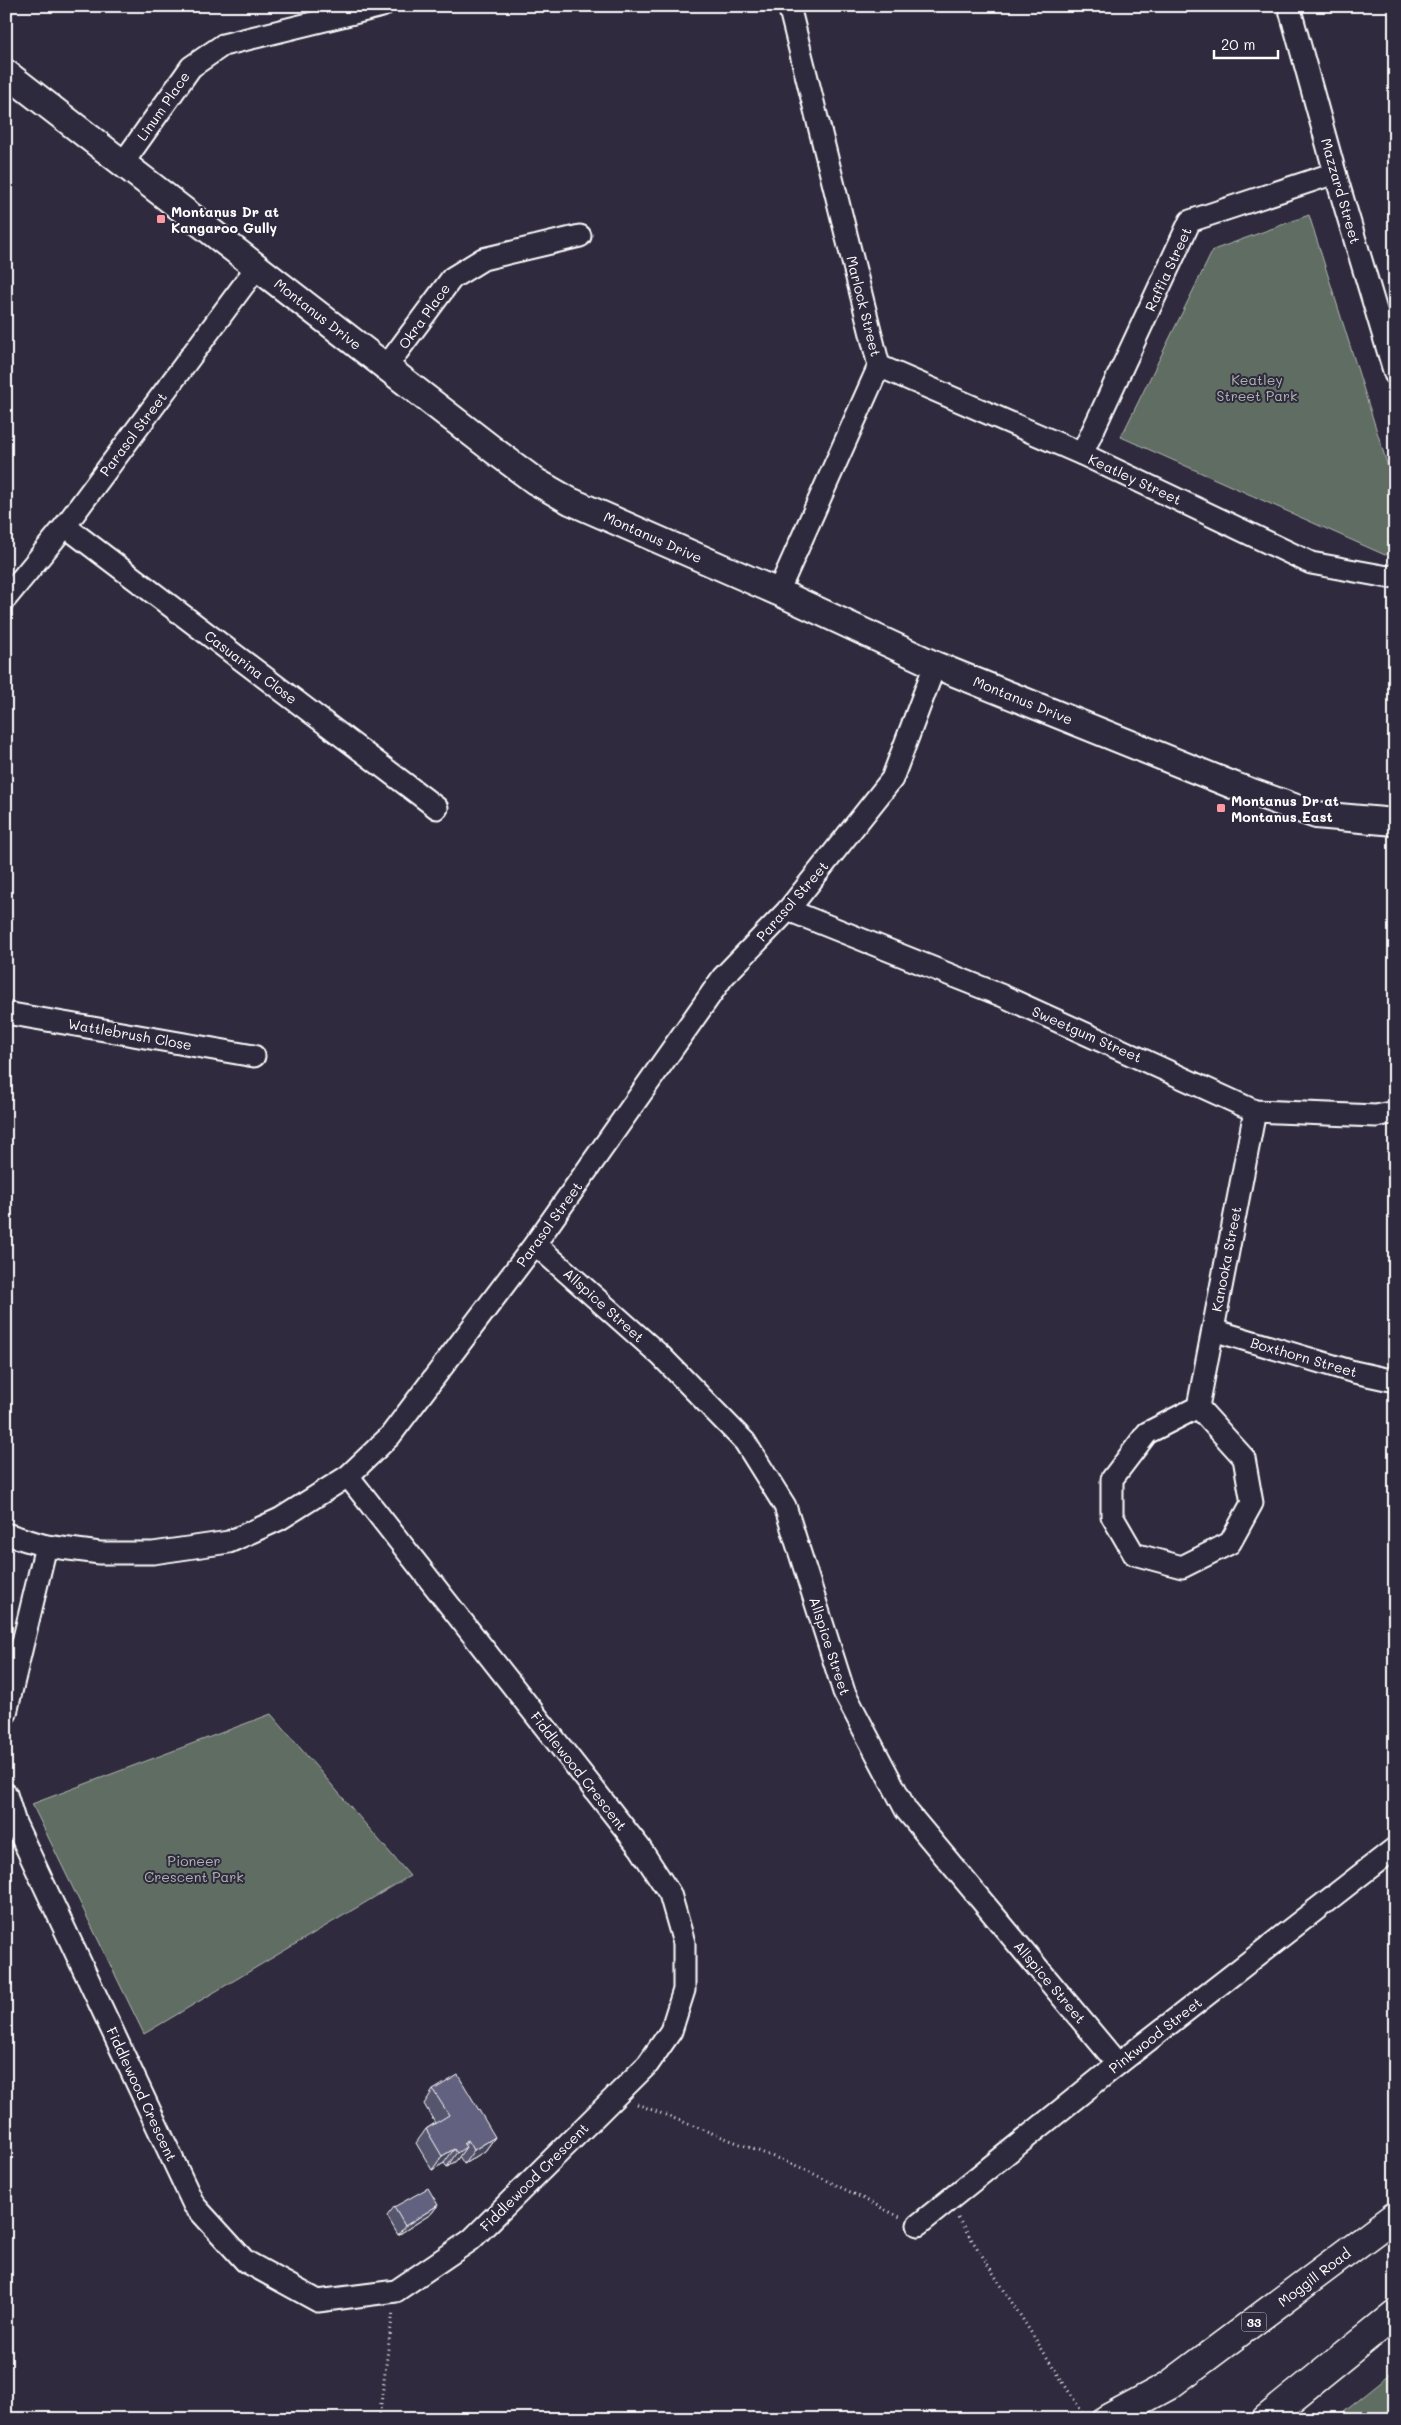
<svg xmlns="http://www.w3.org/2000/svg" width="1401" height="2425" viewBox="0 0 1401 2425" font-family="Mali,sans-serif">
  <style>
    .green { fill: #606d63; stroke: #b0b6b1 }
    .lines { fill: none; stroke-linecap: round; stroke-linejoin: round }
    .minor-casing { stroke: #fff; stroke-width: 25 }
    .tertiary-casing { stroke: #fff; stroke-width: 30 }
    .primary-casing { stroke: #fff; stroke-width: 31 }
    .path { stroke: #fff; stroke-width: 3; stroke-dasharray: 1 4; stroke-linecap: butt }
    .minor { stroke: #2f2a3d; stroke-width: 21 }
    .tertiary { stroke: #2f2a3d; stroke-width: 26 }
    .primary { stroke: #2f2a3d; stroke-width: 28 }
    .wall { fill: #54546e; stroke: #fff }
    .shaded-wall { fill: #45455a; stroke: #fff }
    .building { fill: #626280; stroke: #fff }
    .poi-dot { fill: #ff9aa2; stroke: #2f2a3d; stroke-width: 2 }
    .labels { text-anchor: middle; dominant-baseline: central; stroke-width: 4; stroke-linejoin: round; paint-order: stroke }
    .shield { fill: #2f2a3d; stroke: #c1bfc5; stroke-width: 1 }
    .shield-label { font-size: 12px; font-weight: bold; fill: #fff }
    .street-label { font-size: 14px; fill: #fff; stroke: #2f2a3d }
    .poi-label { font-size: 14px; font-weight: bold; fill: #fff; stroke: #2f2a3d; text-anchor: start }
    .park-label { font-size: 14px; fill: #b0b6b1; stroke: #2f2a3d }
  </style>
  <rect width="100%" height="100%" fill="#2f2a3d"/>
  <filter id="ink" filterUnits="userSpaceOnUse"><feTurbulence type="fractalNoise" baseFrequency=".02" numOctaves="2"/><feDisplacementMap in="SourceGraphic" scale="10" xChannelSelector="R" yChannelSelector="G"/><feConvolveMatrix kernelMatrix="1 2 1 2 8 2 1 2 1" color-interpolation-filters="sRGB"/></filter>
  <g filter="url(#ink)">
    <g class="green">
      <path d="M1309,215L1395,489V550L1385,555L1121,437L1213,250Z"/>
      <path d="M271,1714L410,1876L144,2034L32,1804Z"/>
      <path d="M1395,2370V2419H1334Z"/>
    </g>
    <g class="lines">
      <g class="minor-casing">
        <g id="minor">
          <path d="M1289,6L1335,173L1395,374"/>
          <path d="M123,163L191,67L223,45L382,6"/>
          <path d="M879,366L1082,454L1311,563L1388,577L1395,575"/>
          <path d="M386,367L452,278L483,259L580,236"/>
          <path d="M1082,454L1190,221L1335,173"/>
          <path d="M65,526L437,808"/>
          <path d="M778,592L879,366L789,6"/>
          <path d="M6,598L65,526L257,267"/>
          <path d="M788,910L1003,996L1255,1111L1376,1116L1395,1112"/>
          <path d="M6,1013L254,1056"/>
          <path d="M535,1244L661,1356L745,1442L785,1506L844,1692L906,1810L1118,2064"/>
          <path d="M1213,1330L1354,1372L1395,1381"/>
          <path d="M1198,1407L1244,1458L1252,1503L1230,1543L1182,1567L1134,1554L1112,1516V1479L1147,1433L1198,1407L1255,1111"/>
          <path d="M6,1534L46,1546L100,1553H153L229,1542L280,1519L348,1476L390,1436L535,1244L723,977L788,910L892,779L935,665"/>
          <path d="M6,1713L46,1546"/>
          <path d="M6,1794L15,1823L194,2205L245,2261L318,2301L396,2291L471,2240L648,2064L671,2031L684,1990V1943L670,1894L640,1848L348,1476"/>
          <path d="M918,2225L1118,2064L1395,1848"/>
        </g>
      </g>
      <g class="tertiary-casing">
        <path id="tertiary" d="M6,73L496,452L535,481L570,501L778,592L935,665L1235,786L1316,815L1395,822"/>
      </g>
      <g class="primary-casing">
        <g id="primary">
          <path d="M1107,2419L1168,2386L1395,2216"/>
          <path d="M1266,2419L1395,2314"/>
        </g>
      </g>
      <g class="path">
        <path d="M637,2104L802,2168L900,2217"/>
        <path d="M958,2218L1082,2412"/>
        <path d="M379,2419L393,2311"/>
      </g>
      <use href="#minor" class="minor"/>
      <use href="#tertiary" class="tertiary"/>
      <use href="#primary" class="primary"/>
    </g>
    <g class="wall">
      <path d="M433,2090L495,2137L485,2151L464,2164L459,2156L456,2161L447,2167L444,2163L432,2170L416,2143L426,2129L435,2123L424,2104Z"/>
      <path d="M438,2205L431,2214L398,2235L387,2216L394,2207Z"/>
    </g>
    <g class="shaded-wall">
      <path d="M495,2137L485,2151L464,2164L474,2150Z"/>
      <path d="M468,2140L462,2149L466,2147L456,2161L447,2167L463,2143Z"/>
      <path d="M454,2149L444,2163L432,2170L442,2156Z"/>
      <path d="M438,2205L431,2214L398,2235L405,2226Z"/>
    </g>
    <g class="building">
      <path d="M458,2075L495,2137L474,2150L468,2140L463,2143L466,2147L457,2153L454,2149L442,2156L426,2129L449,2115L433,2090Z"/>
      <path d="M428,2188L438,2205L405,2226L394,2207Z"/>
    </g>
  </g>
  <g class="poi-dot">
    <rect x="156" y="214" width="10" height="10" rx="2.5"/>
    <rect x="1216" y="803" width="10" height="10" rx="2.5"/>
  </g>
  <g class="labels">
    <rect class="shield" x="1241.5" y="2312.5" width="25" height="19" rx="4"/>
    <g class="shield-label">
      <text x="1254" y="2322">33</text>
    </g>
    <g class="street-label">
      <text transform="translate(163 106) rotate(-55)">Linum Place</text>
      <text transform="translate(1341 191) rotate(74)">Mazzard Street</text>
      <text transform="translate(1168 269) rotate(-65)">Raffia Street</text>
      <text transform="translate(864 306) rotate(76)">Marlock Street</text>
      <text transform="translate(318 314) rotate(38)">Montanus Drive</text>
      <text transform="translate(424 316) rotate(-54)">Okra Place</text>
      <text transform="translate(133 434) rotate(-53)">Parasol Street</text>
      <text transform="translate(1135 479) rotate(25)">Keatley Street</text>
      <text transform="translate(653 537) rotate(24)">Montanus Drive</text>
      <text transform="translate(251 667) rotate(37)">Casuarina Close</text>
      <text transform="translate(1023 700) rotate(22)">Montanus Drive</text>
      <text transform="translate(792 901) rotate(-49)">Parasol Street</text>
      <text transform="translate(130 1034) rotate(10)">Wattlebrush Close</text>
      <text transform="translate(1087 1034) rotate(24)">Sweetgum Street</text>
      <text transform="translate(549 1224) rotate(-54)">Parasol Street</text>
      <text transform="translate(1226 1259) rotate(-79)">Kanooka Street</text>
      <text transform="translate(604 1305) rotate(42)">Allspice Street</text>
      <text transform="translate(1304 1357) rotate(16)">Boxthorn Street</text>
      <text transform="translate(830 1646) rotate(72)">Allspice Street</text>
      <text transform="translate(579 1771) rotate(52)">Fiddlewood Crescent</text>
      <text transform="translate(1050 1982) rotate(50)">Allspice Street</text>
      <text transform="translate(1155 2035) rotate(-38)">Pinkwood Street</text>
      <text transform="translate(142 2094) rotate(65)">Fiddlewood Crescent</text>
      <text transform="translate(534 2177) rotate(-45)">Fiddlewood Crescent</text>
      <text transform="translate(1314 2277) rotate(-37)">Moggill Road</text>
    </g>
    <g class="poi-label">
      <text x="171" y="211">Montanus Dr at<tspan x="171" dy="16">Kangaroo Gully</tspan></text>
      <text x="1231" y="800">Montanus Dr at<tspan x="1231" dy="16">Montanus East</tspan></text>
    </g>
    <g class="park-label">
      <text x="1257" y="379">Keatley<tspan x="1257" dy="16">Street Park</tspan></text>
      <text x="194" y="1860">Pioneer<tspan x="194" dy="16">Crescent Park</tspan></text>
    </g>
  </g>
  <rect width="1401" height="2425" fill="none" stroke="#2f2a3d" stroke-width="25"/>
  <rect x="12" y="12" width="1376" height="2400" fill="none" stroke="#fff" stroke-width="2" filter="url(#ink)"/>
  <path d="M1214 50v8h64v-8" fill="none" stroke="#ffffff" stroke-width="2.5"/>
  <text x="1221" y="50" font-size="15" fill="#ffffff" stroke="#2f2a3d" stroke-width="4" paint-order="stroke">20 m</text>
</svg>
